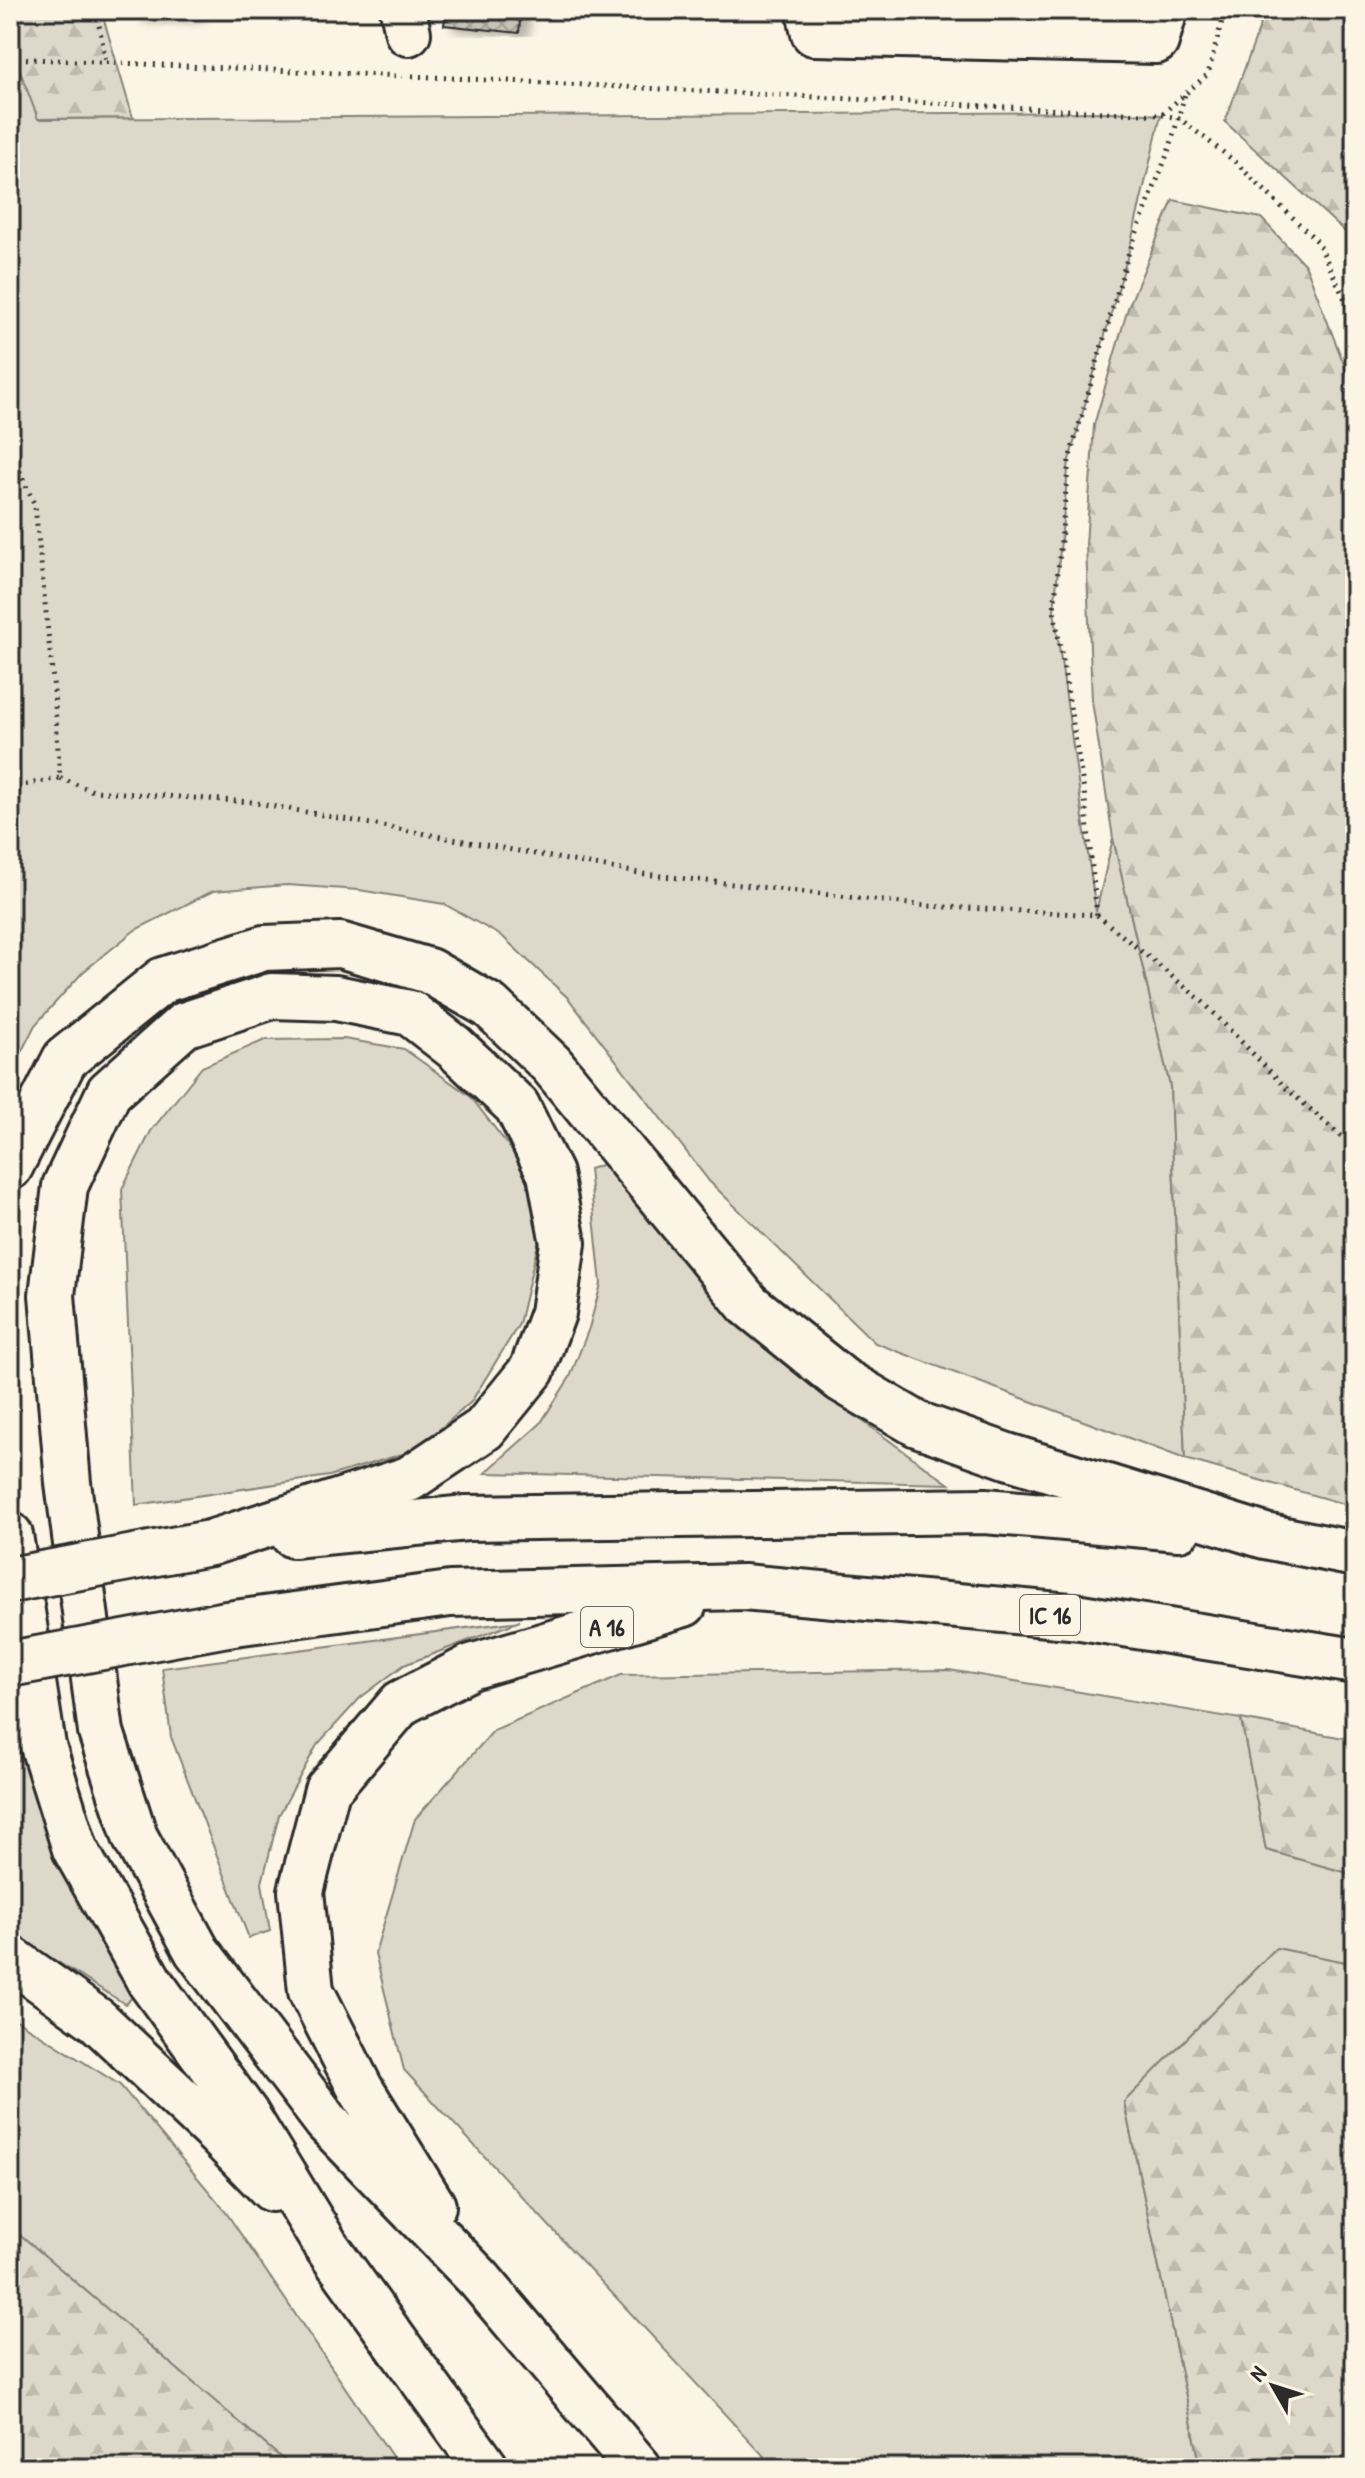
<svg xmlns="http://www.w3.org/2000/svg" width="1365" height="2478" viewBox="0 0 1365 2478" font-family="'Patrick Hand',sans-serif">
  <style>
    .grass { fill: #ded8ca; stroke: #84827a; stroke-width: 2 }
    .forest { fill: url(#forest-firs); stroke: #84827a; stroke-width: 2 }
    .building { fill: url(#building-cross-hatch); stroke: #2b2b2b; stroke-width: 2; filter: url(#shadow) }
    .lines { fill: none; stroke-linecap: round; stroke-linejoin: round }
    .minor-casing { stroke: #2b2b2b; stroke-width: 50 }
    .highway-casing { stroke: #2b2b2b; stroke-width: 50 }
    .path { stroke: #2b2b2b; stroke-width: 5; stroke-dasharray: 2 6; stroke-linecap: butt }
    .minor { stroke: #fcf5e5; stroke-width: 44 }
    .highway { stroke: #fcf5e5; stroke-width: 44 }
    .highway-bridge-casing { stroke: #2b2b2b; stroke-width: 50; stroke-linecap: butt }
    .highway-bridge { stroke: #fcf5e5; stroke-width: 44 }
    .labels { text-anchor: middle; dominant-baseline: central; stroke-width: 6; stroke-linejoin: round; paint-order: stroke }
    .shield { fill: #fcf5e5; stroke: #6a6863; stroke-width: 2 }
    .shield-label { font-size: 24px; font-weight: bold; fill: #2b2b2b }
  </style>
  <defs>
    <pattern id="forest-firs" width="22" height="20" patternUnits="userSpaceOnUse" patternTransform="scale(2)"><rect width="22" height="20" fill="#ded8ca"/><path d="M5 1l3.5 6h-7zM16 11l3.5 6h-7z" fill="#bfbaae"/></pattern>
    <pattern id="building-cross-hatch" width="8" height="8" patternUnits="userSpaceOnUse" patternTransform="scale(2)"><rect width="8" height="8" fill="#c8c3b7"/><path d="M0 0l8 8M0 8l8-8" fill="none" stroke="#a39f95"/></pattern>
    <filter id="shadow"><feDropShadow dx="9" dy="5" stdDeviation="4" flood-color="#0004"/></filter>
  </defs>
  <rect width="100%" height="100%" fill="#fcf5e5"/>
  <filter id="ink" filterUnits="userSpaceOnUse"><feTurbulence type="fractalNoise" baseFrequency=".0125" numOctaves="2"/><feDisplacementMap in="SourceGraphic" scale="16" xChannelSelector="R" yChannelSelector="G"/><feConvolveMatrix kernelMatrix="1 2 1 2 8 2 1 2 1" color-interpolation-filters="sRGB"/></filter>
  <g filter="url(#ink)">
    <g class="grass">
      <path d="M10,44L39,119L1112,112L1161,115L1128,255L1069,460L1054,610L1096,912L1113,838L1170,1086L1185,1459L875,1343L709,1181L568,998L503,937L444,904L359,890L287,885L213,891L135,930L83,972L35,1025L10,1074Z"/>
      <path d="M344,1039L404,1049L470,1096L521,1162L541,1231L519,1324L471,1402L416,1450L329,1476L136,1505L122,1189L151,1131L202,1067L265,1040Z"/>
      <path d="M611,1162L704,1288L784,1364L949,1484L485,1473L540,1424L570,1377L589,1328L601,1284L589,1169Z"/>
      <path d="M520,1621L404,1665L360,1698L317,1745L279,1815L262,1883L270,1931L249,1938L171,1737L162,1668Z"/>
      <path d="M949,1670L1241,1719L1266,1850L1355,1875V1964L1276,1948L1124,2102L1201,2468H775L404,2070L375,1953L415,1819L494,1730L621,1675Z"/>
      <path d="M15,1703L136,1994L125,2004L10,1932V1704Z"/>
      <path d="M10,2016L120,2085L223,2208L400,2468H293L10,2226Z"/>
    </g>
    <g class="forest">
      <path d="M10,10H101L133,118L38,119L10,44Z"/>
      <path d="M1262,10H1355V241L1225,122L1259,29Z"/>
      <path d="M1173,200L1261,218L1306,266L1355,393V1507L1185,1459L1170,1086L1113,838L1092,701L1086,545L1094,425L1128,308Z"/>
      <path d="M1241,1719L1355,1740V1875L1266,1850Z"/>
      <path d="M1276,1948L1355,1964V2460L1338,2468H1201L1124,2102Z"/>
      <path d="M10,2226L293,2468H10Z"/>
    </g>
    <g class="building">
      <path d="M135,10H194V16L136,17Z"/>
      <path d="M446,10H521L519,33L444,25Z"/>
    </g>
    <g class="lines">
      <g class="minor-casing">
        <g id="minor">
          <path d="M403,10L408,33"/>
          <path d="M809,10L814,33L1156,41L1165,10"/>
        </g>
      </g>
      <g class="highway-casing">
        <g id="highway">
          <path d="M10,1167L65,1059L163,980L264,948L340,945L429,971L490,1006L551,1064L748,1304L842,1380L917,1424L1007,1456L1265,1536L1355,1554"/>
          <path d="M10,1535L43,1746L75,1849L150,1982L246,2114L325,2244L486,2468"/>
          <path d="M293,1535L467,1518L985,1511L1179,1528"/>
          <path d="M210,1543L409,1479L484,1429L532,1370L553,1313L563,1243L550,1174L517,1106L454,1047L410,1013L336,998L272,996L184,1025L109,1092L65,1186L52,1295L68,1483L101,1732L135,1837L197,1951L326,2121L479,2279L639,2468"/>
          <path d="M227,1624L450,1594L743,1587L1081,1617L1355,1661"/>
          <path d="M10,1958L97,2020L218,2134L272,2189"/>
          <path d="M433,2206L360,2088L311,1991L301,1891L327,1790L401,1703L471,1667L684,1604"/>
        </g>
      </g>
      <g class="path">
        <path d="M96,10L106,61"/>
        <path d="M10,58L402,76"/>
        <path d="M412,76L1161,115L1208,74L1225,10"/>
        <path d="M1162,115L1179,118L1233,160L1318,242L1355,321"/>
        <path d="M10,449L35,506L54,691L60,778L93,791L251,802L644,874L928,906L1097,915L1202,1001L1287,1089L1355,1148"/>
        <path d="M10,785L18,786L60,778"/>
        <path d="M1097,915L1084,791L1054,610L1069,460L1128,255L1170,147L1185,94"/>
      </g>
      <use href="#minor" class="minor"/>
      <use href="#highway" class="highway"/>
      <g class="highway-bridge-casing">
        <g id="highway-bridge">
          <path d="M10,1580L210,1543"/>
          <path d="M10,1664L227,1624"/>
        </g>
      </g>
      <use href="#highway-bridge" class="highway-bridge"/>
    </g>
  </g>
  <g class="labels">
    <g class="shield">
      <rect x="1020" y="1595" width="60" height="40" rx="6"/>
      <rect x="581" y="1607" width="52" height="40" rx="6"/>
    </g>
    <g class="shield-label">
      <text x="1050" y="1615">IC 16</text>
      <text x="607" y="1627">A 16</text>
    </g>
  </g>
  <rect width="1365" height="2478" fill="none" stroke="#fcf5e5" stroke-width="40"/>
  <rect x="20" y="20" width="1325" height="2438" fill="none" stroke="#2b2b2b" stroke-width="3" filter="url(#ink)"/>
  <g transform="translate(1273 2386) rotate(309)" stroke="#fcf5e5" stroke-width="6" paint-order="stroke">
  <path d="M0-6L14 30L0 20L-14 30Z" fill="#2b2b2b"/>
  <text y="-12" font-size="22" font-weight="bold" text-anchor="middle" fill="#2b2b2b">N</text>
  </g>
</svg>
